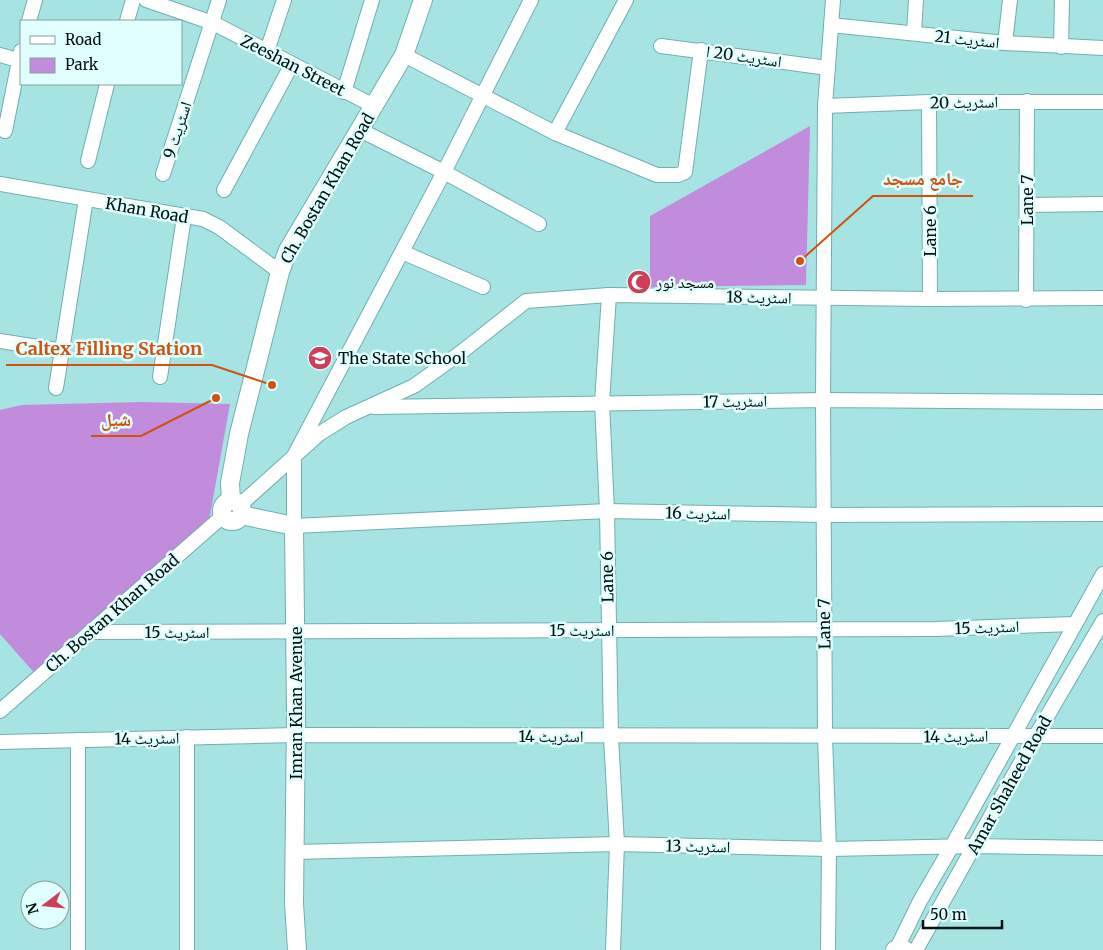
<svg xmlns="http://www.w3.org/2000/svg" width="1103" height="950" viewBox="0 0 1103 950" font-family="Merriweather,'Noto Naskh Arabic',serif">
  <style>
    .green { fill: #c28cdc }
    .lines { fill: none; stroke-linecap: round; stroke-linejoin: round }
    .minor-casing { stroke: #71afae; stroke-width: 16 }
    .major-casing { stroke: #71afae; stroke-width: 20 }
    .minor { stroke: #fff; stroke-width: 14 }
    .major { stroke: #fff; stroke-width: 18 }
    .labels { text-anchor: middle; dominant-baseline: central; stroke-width: 5; stroke-linejoin: round; paint-order: stroke }
    .street-label { font-size: 16px; fill: #011; stroke: #e0fffe }
    .poi-label { font-size: 16px; fill: #011; stroke: #e0fffe; text-anchor: start }
    .leader { fill: none; stroke: #d1520c; stroke-width: 2 }
    .callout-dot { fill: #d1520c; stroke: #e0fffe; stroke-width: 2 }
    .callout-label { font-size: 18px; text-anchor: middle; font-weight: bold; fill: #d1520c; stroke: #e0fffe; stroke-width: 5; stroke-linejoin: round; paint-order: stroke }
  </style>
  <rect width="100%" height="100%" fill="#a5e4e3"/>
  <g class="green">
    <path d="M810,126L806,285L650,287V216Z"/>
    <path d="M142,402L230,404L209,521L38,677L0,634V410L22,405Z"/>
  </g>
  <g class="lines">
    <g class="minor-casing">
      <g id="minor">
        <path d="M146,0L213,23L374,106"/>
        <path d="M531,0L444,172L294,456V526L607,511L823,515L1103,514"/>
        <path d="M29,21L35,0"/>
        <path d="M127,21L133,0"/>
        <path d="M831,25L1005,43L1103,48"/>
        <path d="M914,33L916,0"/>
        <path d="M1005,43L1010,0"/>
        <path d="M661,46L828,68"/>
        <path d="M1061,47L1062,0"/>
        <path d="M267,51L284,0"/>
        <path d="M0,55L21,61"/>
        <path d="M404,55L555,133L657,175H678L685,172L701,50"/>
        <path d="M344,92L372,0"/>
        <path d="M929,102L930,299"/>
        <path d="M825,106L929,102H1103"/>
        <path d="M360,130L444,172L539,224"/>
        <path d="M5,131L21,51"/>
        <path d="M555,133L626,0"/>
        <path d="M88,161L107,84"/>
        <path d="M163,174L219,0"/>
        <path d="M0,184L203,219L219,227L280,272"/>
        <path d="M224,190L292,64"/>
        <path d="M1027,205L1103,204"/>
        <path d="M402,252L483,287"/>
        <path d="M609,295L602,402L607,511L611,737L617,844L613,950"/>
        <path d="M1026,300L1027,101"/>
        <path d="M0,341L63,351"/>
        <path d="M160,377L184,217"/>
        <path d="M56,388L86,199"/>
        <path d="M374,407L823,400L1103,402"/>
        <path d="M240,505L319,434L346,417L414,386L459,354L526,301L609,295L930,299L1103,298"/>
        <path d="M90,632L936,629L1074,624"/>
        <path d="M0,711L223,516"/>
        <path d="M78,740V950"/>
        <path d="M0,742L295,735L1103,736"/>
        <path d="M294,852L617,844L829,849L975,846L1103,848"/>
        <path d="M187,950V737"/>
        <path d="M828,950L829,849L825,736L823,400L825,106L833,0"/>
        <path d="M896,950L920,901L952,846L1103,574"/>
        <path d="M916,950L1035,737L1103,621"/>
      </g>
    </g>
    <g class="major-casing">
      <g id="major">
        <circle cx="232" cy="511" r="10"/>
        <path d="M231,501L230,483L239,434L280,272L288,250L404,55L423,0"/>
        <path d="M241,515L294,526L296,712L294,903L297,950"/>
        <path d="M895,950H905"/>
      </g>
    </g>
    <use href="#minor" class="minor"/>
    <use href="#major" class="major"/>
  </g>
  <defs>
    <g id="mosque-disc" transform="scale(1.25)"><circle r="9.5" fill="#cf3e59" stroke="#e0fffe"/><path d="M3.5-4.9A6 6 0 1 0 3.5 4.9A5 5 0 1 1 3.5-4.9Z" fill="#fff"/></g>
    <g id="school-disc" transform="scale(1.25)"><circle r="9.5" fill="#cf3e59" stroke="#e0fffe"/><path d="M0-5L7-2L0 1L-7-2ZM-4 1L0 2.5L4 1V4Q0 6-4 4Z" fill="#fff"/></g>
  </defs>
  <g fill-rule="evenodd">
    <use href="#mosque-disc" x="639" y="282"/>
    <use href="#school-disc" x="320" y="358"/>
  </g>
  <g class="labels">
    <g class="street-label">
      <text transform="translate(967 39) rotate(6)">اسٹریٹ 21</text>
      <text transform="translate(744 56) rotate(8)">اسٹریٹ 20 ا</text>
      <text transform="translate(293 65) rotate(27)">Zeeshan Street</text>
      <text transform="translate(964 102) rotate(-1)">اسٹریٹ 20</text>
      <text transform="translate(177 130) rotate(-72)">اسٹریٹ 9</text>
      <text transform="translate(327 188) rotate(-60)">Ch. Bostan Khan Road</text>
      <text transform="translate(1027 200) rotate(-90)">Lane 7</text>
      <text transform="translate(147 210) rotate(10)">Khan Road</text>
      <text transform="translate(930 231) rotate(-90)">Lane 6</text>
      <text transform="translate(759 297) rotate(1)">اسٹریٹ 18</text>
      <text transform="translate(735 401) rotate(-1)">اسٹریٹ 17</text>
      <text transform="translate(698 513) rotate(1)">اسٹریٹ 16</text>
      <text transform="translate(607 577) rotate(-91)">Lane 6</text>
      <text transform="translate(112 613) rotate(-41)">Ch. Bostan Khan Road</text>
      <text transform="translate(824 624) rotate(-91)">Lane 7</text>
      <text transform="translate(987 627) rotate(-2)">اسٹریٹ 15</text>
      <text x="582" y="630">اسٹریٹ 15</text>
      <text x="177" y="632">اسٹریٹ 15</text>
      <text transform="translate(296 703) rotate(-90)">Imran Khan Avenue</text>
      <text x="551" y="736">اسٹریٹ 14</text>
      <text transform="translate(956 736) rotate(-1)">اسٹریٹ 14</text>
      <text transform="translate(147 738) rotate(-1)">اسٹریٹ 14</text>
      <text transform="translate(1009 785) rotate(-61)">Amar Shaheed Road</text>
      <text transform="translate(698 846) rotate(1)">اسٹریٹ 13</text>
    </g>
    <g class="poi-label">
      <text x="656" y="282">مسجد نور</text>
      <text x="338" y="358">The State School</text>
    </g>
  </g>
  <path class="leader" d="M800 261L873 196H973M272 385L212 365H6M216 398L141 436H91"/>
  <g class="callout-dot">
    <circle cx="800" cy="261" r="5"/>
    <circle cx="272" cy="385" r="5"/>
    <circle cx="216" cy="398" r="5"/>
  </g>
  <g class="callout-label">
    <text x="923" y="185">جامع مسجد</text>
    <text x="109" y="355">Caltex Filling Station</text>
    <text x="116" y="426">شیل</text>
  </g>
  <rect x="20" y="20" width="162" height="65" fill="#e0fffe" stroke="#86a09f"/>
  <rect x="30" y="36" width="25" height="8" fill="#ffffff" stroke="#86a09f"/>
  <text x="65" y="45" font-size="15" fill="#001111">Road</text>
  <rect x="30" y="58" width="25" height="15" fill="#c28cdc" stroke="#86a09f"/>
  <text x="65" y="70" font-size="15" fill="#001111">Park</text>
  <g transform="translate(45 905) rotate(254)"><circle r="24" fill="#e0fffe" stroke="#86a09f"/>
  <path d="M0-4L9 19L0 12L-9 19Z" fill="#cf3e59"/>
  <text y="-8" font-size="14" font-weight="bold" text-anchor="middle" fill="#001111">N</text>
  </g>
  <path d="M923 920v8h79v-8" fill="none" stroke="#001111" stroke-width="2.5"/>
  <text x="930" y="920" font-size="15" fill="#001111" stroke="#e0fffe" stroke-width="4" paint-order="stroke">50 m</text>
</svg>
